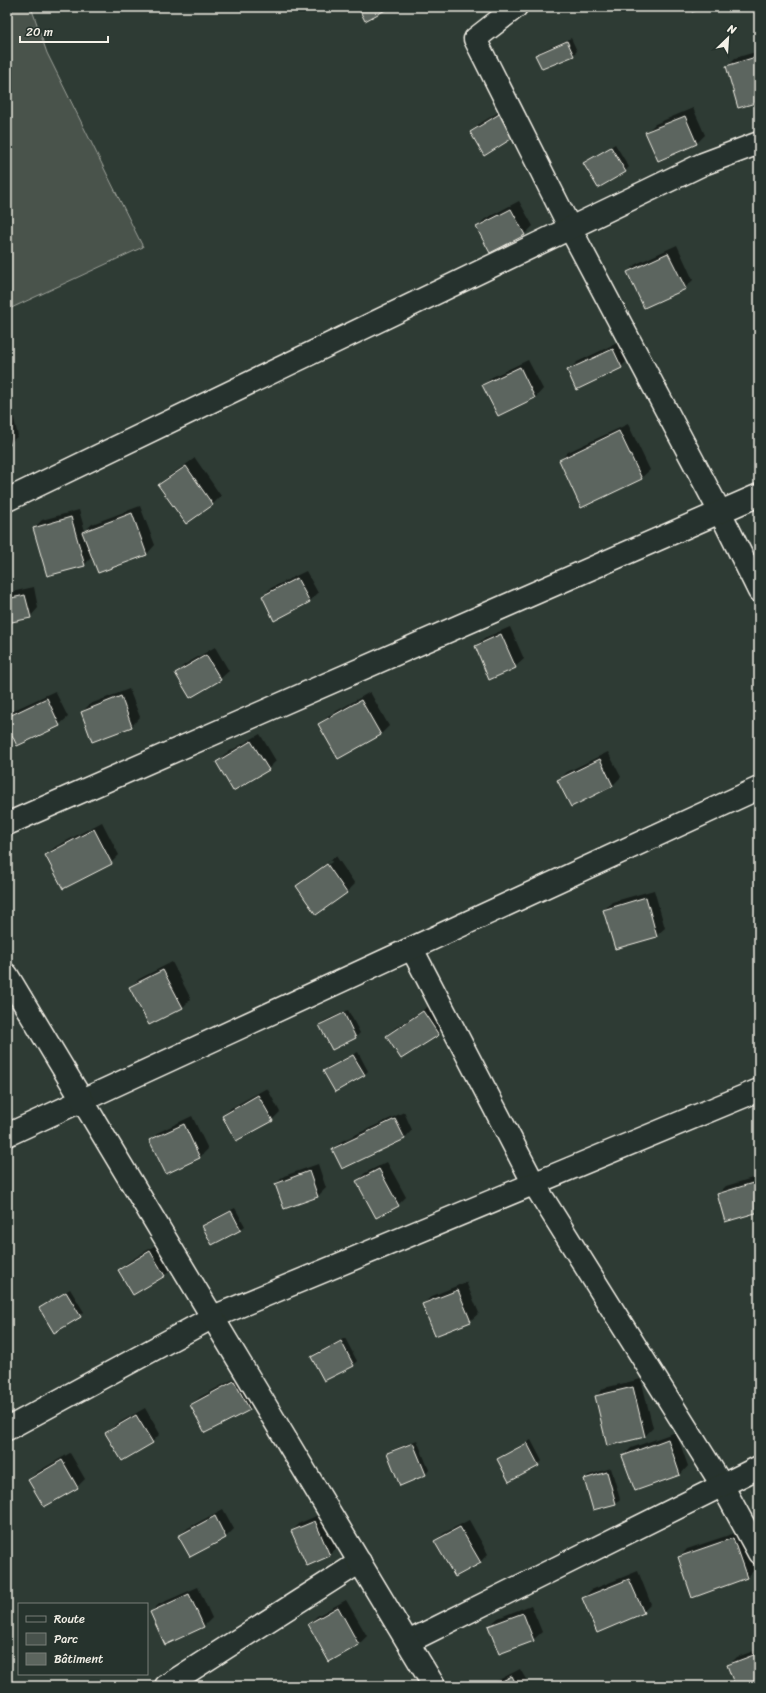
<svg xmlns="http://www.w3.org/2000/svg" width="766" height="1693" viewBox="0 0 766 1693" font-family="Sriracha,sans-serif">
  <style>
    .green { fill: #48524c; stroke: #9ea29a }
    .shadow { fill: #0007; fill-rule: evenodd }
    .building { fill: #5c655e; stroke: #f4f1e8 }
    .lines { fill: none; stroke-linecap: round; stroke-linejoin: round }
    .street-casing { stroke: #f4f1e8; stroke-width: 25 }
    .secondary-casing { stroke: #f4f1e8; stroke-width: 25 }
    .street { stroke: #26332d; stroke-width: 22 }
    .secondary { stroke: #26332d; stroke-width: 22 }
  </style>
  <rect width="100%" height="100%" fill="#2e3b34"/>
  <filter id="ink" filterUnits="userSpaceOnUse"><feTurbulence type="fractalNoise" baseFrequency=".025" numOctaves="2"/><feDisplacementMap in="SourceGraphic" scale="8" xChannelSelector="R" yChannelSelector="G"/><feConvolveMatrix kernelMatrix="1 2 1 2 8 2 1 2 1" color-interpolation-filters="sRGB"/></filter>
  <g filter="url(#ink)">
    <path class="green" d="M7,7H31L47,53L143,247L7,310Z"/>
    <g class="shadow">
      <path d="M571,38L577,51L573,55H537L541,51Z"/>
      <path d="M759,51V101L727,66L735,58Z"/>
      <path d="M510,105L515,136L471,132L479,124Z"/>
      <path d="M693,108L705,135L697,143L658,159L647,132L655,124Z"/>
      <path d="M615,144L629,167L625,171L584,164Z"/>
      <path d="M519,201L533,226L525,234L491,252L477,227L485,219Z"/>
      <path d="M677,245L693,280L685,288L628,272L636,264Z"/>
      <path d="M621,341L629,359L621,367L569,370L577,362Z"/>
      <path d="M528,360L543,389L535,398L484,385L492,377Z"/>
      <path d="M12,410L18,436L7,445V411Z"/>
      <path d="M628,424L650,470L641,478L560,460L568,452Z"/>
      <path d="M195,458L221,496L213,504L186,523L159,485L168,477Z"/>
      <path d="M140,506L155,545L147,554L99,572L93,556L84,565L34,528L42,520L79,510L85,531L92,524Z"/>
      <path d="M306,571L318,593L309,602L263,596L271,588Z"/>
      <path d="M34,587L38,608L30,617L7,622V593Z"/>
      <path d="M510,627L524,659L515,667L476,646L484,638Z"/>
      <path d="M215,647L229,671L220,679L176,673L184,665Z"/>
      <path d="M129,689L140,717L132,726L93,740L82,712L90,704Z"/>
      <path d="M55,691L68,717L59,725L7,722V717L14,710Z"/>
      <path d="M370,692L389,726L381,734L339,758L320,724L328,716Z"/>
      <path d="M260,734L276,761L268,769L217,762L225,754Z"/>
      <path d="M608,752L621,777L613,785L571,806L559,780L567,772Z"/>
      <path d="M102,822L119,855L111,863L46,855L55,847Z"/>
      <path d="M336,856L355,884L347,892L316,913L297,886L305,878ZM331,860L332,862L305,881V878Z"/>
      <path d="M654,890L665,928L656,936L604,910L612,902Z"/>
      <path d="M172,962L191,999L183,1007L150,1024L131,987L139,979Z"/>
      <path d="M432,1004L447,1026L438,1034L387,1036L395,1028Z"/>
      <path d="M348,1010L360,1033L356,1037L332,1049L320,1025L324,1021Z"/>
      <path d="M358,1052L368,1071L364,1075L324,1071L328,1067Z"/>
      <path d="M267,1088L280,1112L272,1120L223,1116L231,1108Z"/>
      <path d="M404,1112L412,1130L404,1139L333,1149L342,1141Z"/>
      <path d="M192,1116L208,1149L200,1157L167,1173L151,1140L159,1132Z"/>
      <path d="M387,1162L406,1197L398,1205L357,1181L365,1173Z"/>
      <path d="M318,1164L326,1188L318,1196L285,1208L276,1184L284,1176Z"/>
      <path d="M759,1176V1211L718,1194L726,1186Z"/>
      <path d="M235,1208L245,1226L241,1229L203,1226L207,1222Z"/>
      <path d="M159,1243L173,1267L165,1275L133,1294L119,1270L128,1262Z"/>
      <path d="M466,1282L479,1313L470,1321L423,1304L432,1296Z"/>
      <path d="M70,1289L84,1312L80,1316L40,1308Z"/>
      <path d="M345,1338L357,1361L353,1365L312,1357L316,1353Z"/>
      <path d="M243,1374L258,1401L249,1409L191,1405L200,1397Z"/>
      <path d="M641,1379L653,1428L645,1436L596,1396L604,1388Z"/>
      <path d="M145,1408L160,1434L152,1442L107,1433L115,1425Z"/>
      <path d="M676,1432L688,1466L680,1475L623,1456L631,1448Z"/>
      <path d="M417,1440L429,1470L426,1474L388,1454L392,1450Z"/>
      <path d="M531,1440L542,1461L538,1465L498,1460L502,1456Z"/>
      <path d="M70,1453L85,1479L77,1487L29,1480L37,1472Z"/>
      <path d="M611,1468L620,1499L616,1503L585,1479L589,1475Z"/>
      <path d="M223,1509L234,1529L226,1537L190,1556L179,1536L188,1528Z"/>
      <path d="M323,1513L338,1547L329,1555L292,1531L300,1523Z"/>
      <path d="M469,1520L488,1554L480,1562L435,1542L444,1533Z"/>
      <path d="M741,1531L755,1569L747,1578L679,1558L687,1549Z"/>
      <path d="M638,1571L651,1604L643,1612L583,1599L591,1590Z"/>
      <path d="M198,1587L212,1618L204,1626L166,1644L151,1612L159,1604Z"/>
      <path d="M346,1600L367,1636L359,1644L329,1660L309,1624L317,1616Z"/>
      <path d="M531,1605L542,1632L533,1640L489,1626L498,1618Z"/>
      <path d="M759,1649V1683L751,1686H737L729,1665L737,1657Z"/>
      <path d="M520,1669L530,1686H490L493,1683Z"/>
    </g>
    <g class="building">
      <path d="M358,7H391L365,21Z"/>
      <path d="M691,7H706L692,12Z"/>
      <path d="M567,41L574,56L542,69L535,55Z"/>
      <path d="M759,56V102L738,108L726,66Z"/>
      <path d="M501,113L516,136L484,156L470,132Z"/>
      <path d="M685,116L697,144L658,161L645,132Z"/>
      <path d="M611,147L626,172L598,188L583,163Z"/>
      <path d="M511,209L525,235L490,253L476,227Z"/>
      <path d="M668,253L686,289L644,308L627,272Z"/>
      <path d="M613,349L622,368L576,390L567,370Z"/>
      <path d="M520,367L535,398L498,416L482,385Z"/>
      <path d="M7,431L10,445L7,446Z"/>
      <path d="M619,431L642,479L581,508L559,460Z"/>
      <path d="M186,466L213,505L186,524L158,485Z"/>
      <path d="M132,513L147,555L98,573L82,532Z"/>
      <path d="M71,517L85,566L47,576L33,528Z"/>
      <path d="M297,578L310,602L274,621L262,596Z"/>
      <path d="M25,595L31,618L7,623V599Z"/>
      <path d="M501,634L516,668L489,680L475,646Z"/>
      <path d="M206,655L221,680L190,698L175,673Z"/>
      <path d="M121,696L132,727L92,742L81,712Z"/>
      <path d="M47,698L60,726L17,746L7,724V717Z"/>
      <path d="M361,700L381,735L338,759L318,724Z"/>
      <path d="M251,741L269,770L233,791L216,762Z"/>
      <path d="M600,759L613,786L571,807L557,780Z"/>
      <path d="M94,829L112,864L63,889L45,855Z"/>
      <path d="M327,864L347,893L316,915L296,886Z"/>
      <path d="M646,897L657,937L615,949L603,910Z"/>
      <path d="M163,970L183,1008L149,1025L129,987Z"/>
      <path d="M423,1011L439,1035L401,1059L386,1036Z"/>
      <path d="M344,1013L356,1038L332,1050L319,1025Z"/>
      <path d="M353,1055L365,1075L335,1092L323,1071Z"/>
      <path d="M258,1095L273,1121L236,1141L222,1116Z"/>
      <path d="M395,1119L405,1139L342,1169L332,1149Z"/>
      <path d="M184,1124L200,1158L166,1174L149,1140Z"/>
      <path d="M379,1169L399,1206L376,1218L356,1181Z"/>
      <path d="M309,1171L318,1197L284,1209L275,1184Z"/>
      <path d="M756,1182L759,1193V1212L725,1222L717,1194Z"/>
      <path d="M231,1211L241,1230L212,1245L202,1226Z"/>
      <path d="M150,1251L165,1276L133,1295L118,1270Z"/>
      <path d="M458,1290L471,1322L435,1336L422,1304Z"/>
      <path d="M66,1292L81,1317L54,1333L39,1308Z"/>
      <path d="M341,1341L354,1366L324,1381L311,1357Z"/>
      <path d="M234,1381L250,1410L205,1433L190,1405Z"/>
      <path d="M633,1387L645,1437L607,1446L595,1396Z"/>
      <path d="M136,1415L153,1443L122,1461L105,1433Z"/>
      <path d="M668,1439L680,1475L635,1491L622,1456Z"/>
      <path d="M413,1443L426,1475L400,1486L387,1453Z"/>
      <path d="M527,1443L539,1466L509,1482L497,1459Z"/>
      <path d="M62,1460L78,1488L44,1507L28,1480Z"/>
      <path d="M607,1472L616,1504L593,1510L584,1479Z"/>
      <path d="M215,1516L226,1538L190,1557L178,1536Z"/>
      <path d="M315,1521L330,1556L307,1566L291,1531Z"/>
      <path d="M460,1527L481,1563L455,1577L434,1541Z"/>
      <path d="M733,1538L747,1578L692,1598L678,1557Z"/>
      <path d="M629,1579L644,1613L597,1633L582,1598Z"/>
      <path d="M189,1594L204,1627L165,1645L150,1612Z"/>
      <path d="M338,1607L359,1645L329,1662L308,1624Z"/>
      <path d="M523,1613L534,1641L499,1654L488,1626Z"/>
      <path d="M759,1653V1684L754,1686H735L727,1665Z"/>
      <path d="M512,1676L517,1686H493Z"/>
    </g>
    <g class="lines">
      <g class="street-casing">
        <g id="street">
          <path d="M516,7L475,39L570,228L720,512L759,591"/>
          <path d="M7,500L703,164L759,143"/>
          <path d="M7,824L759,495"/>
          <path d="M412,949L534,1184L722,1485L759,1553"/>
          <path d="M7,1135L759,788"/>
          <path d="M7,1429L213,1317L759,1090"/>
          <path d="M408,1642L759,1467"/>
          <path d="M166,1686L360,1562"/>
        </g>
      </g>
      <g class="secondary-casing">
        <path id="secondary" d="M7,975L434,1686"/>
      </g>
      <use href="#street" class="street"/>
      <use href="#secondary" class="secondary"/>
    </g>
  </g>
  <rect width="766" height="1693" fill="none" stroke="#26332d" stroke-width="24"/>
  <rect x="12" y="12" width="742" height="1669" fill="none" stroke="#f4f1e8" stroke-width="1.5" filter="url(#ink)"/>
  <rect x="18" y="1603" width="130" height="72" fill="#26332d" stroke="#787f78"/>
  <rect x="26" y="1616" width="20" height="6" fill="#26332d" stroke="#787f78"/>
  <text x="54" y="1623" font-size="12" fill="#f4f1e8">Route</text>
  <rect x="26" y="1633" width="20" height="12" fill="#48524c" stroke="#787f78"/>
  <text x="54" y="1643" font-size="12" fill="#f4f1e8">Parc</text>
  <rect x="26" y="1653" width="20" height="12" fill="#5c655e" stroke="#787f78"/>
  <text x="54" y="1663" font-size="12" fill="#f4f1e8">Bâtiment</text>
  <g transform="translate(728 38) rotate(25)" stroke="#26332d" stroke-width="3" paint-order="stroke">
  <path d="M0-3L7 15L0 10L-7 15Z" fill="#f4f1e8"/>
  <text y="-6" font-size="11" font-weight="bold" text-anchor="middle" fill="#f4f1e8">N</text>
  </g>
  <path d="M20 36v6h88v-6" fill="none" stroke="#f4f1e8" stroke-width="2"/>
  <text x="26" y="36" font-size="12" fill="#f4f1e8" stroke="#26332d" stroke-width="3" paint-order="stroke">20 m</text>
</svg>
